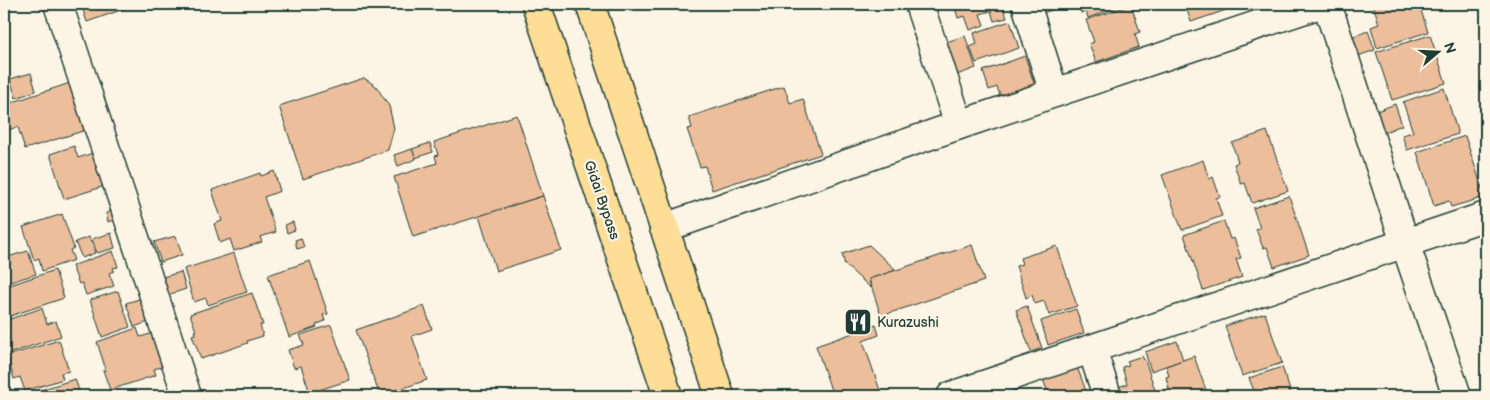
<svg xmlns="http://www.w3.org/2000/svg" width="1490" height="400" viewBox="0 0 1490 400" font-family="'Balsamiq Sans',sans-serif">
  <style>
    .building { fill: #ecbe9c; stroke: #1f3d34 }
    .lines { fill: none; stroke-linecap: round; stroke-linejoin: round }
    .minor-casing { stroke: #1f3d34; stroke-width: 31 }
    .highway-casing { stroke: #1f3d34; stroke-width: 31 }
    .minor { stroke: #fcf5e5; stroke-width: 28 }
    .highway { stroke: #fedd96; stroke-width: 28 }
    .labels { text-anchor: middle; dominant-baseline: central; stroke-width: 4.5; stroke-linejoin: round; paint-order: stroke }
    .street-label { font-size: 14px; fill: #1f3d34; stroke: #fcf5e5 }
    .poi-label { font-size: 14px; fill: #1f3d34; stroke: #fcf5e5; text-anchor: start }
  </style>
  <rect width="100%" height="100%" fill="#fcf5e5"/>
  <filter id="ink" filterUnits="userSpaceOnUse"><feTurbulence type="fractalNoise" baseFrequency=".02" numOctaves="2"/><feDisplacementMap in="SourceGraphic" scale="10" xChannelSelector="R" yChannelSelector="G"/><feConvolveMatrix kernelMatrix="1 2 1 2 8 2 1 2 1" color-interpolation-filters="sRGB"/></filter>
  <g filter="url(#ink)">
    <g class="building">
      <path d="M81,4H134L135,5L87,22Z"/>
      <path d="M954,4H1002L1007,18L994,21L991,11L980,14L984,25L970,30L965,16L958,18Z"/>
      <path d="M1040,4H1066V5L1043,13Z"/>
      <path d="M1077,4H1119L1120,6L1088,18L1086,11L1081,13Z"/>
      <path d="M1185,4H1232L1231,5L1232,8L1191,22Z"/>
      <path d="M1247,4H1266L1249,10Z"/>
      <path d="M1373,4H1419L1428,32L1377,48L1371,27L1379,24Z"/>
      <path d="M1131,5L1140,32L1135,34L1139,47L1096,62L1089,44L1094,42L1086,20Z"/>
      <path d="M1010,21L1019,48L976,63L970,47L977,44L974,33Z"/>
      <path d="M1368,31L1375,50L1355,57L1348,38Z"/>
      <path d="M1430,35L1446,83L1392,100L1376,52Z"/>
      <path d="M965,36L976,68L954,76L943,43Z"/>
      <path d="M1025,56L1035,86L1001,98L997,87L989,90L983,71Z"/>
      <path d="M31,73L36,91L16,98L10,79Z"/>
      <path d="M364,78L376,86L389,106L394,128L388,150L303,179L279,106Z"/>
      <path d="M70,83L86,130L25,149L18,127L4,131V105Z"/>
      <path d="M784,86L790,103L803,99L821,154L712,190L705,166L700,167L687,129L692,128L689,117Z"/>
      <path d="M1444,88L1458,134L1407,150L1402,135L1413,132L1403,102Z"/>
      <path d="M1395,104L1402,125L1380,134L1372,113Z"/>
      <path d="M517,115L543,196L413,237L394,177L437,163L435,156L438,155L434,142Z"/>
      <path d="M1267,131L1288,191L1252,203L1245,183L1241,184L1234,164L1238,162L1232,143Z"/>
      <path d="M1465,136L1485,197L1451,207L1449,201L1434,206L1417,152Z"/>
      <path d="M430,143L433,152L415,158L412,149Z"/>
      <path d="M74,146L78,158L96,152L108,185L64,199L50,154Z"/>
      <path d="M412,149L416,159L398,166L394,155Z"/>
      <path d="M1203,160L1209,179L1213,177L1220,197L1216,198L1222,216L1182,230L1162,175Z"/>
      <path d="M274,171L280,191L264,197L276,232L260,237L262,242L234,251L230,239L220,243L214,224L222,221L212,190L260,173L261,176Z"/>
      <path d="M543,196L561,250L496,271L479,216Z"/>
      <path d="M1289,196L1309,255L1274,267L1267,247L1263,248L1256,229L1260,228L1253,208Z"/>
      <path d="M116,209L119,218L108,222L106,213Z"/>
      <path d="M62,214L74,248L70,250L74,260L42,271L39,258L34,260L23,227Z"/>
      <path d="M1224,221L1230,239L1234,238L1241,258L1236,259L1242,277L1203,290L1184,235Z"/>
      <path d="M293,222L295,230L287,233L285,225Z"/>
      <path d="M111,233L115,248L97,253L92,239Z"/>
      <path d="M176,236L182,255L161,262L154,242Z"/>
      <path d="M89,237L95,253L82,258L75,242Z"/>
      <path d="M301,238L304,247L297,249L295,240Z"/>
      <path d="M869,245L896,270L869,279L871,288L845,265L842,254Z"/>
      <path d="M972,245L984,281L881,316L869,279Z"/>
      <path d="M1057,246L1077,306L1049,315L1044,301L1035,304L1032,295L1026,298L1016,266L1022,264L1020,258Z"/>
      <path d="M28,251L36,274L4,284V258Z"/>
      <path d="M113,251L118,267L113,268L114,271L109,273L114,286L86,295L82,283L79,284L72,266Z"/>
      <path d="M234,253L247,292L208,305L206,298L194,302L184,269Z"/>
      <path d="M310,261L328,314L323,315L325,321L316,325L317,327L289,337L268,275Z"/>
      <path d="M55,270L64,298L4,318V287Z"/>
      <path d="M181,272L186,289L164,296L159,278Z"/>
      <path d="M118,291L130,327L102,337L90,300Z"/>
      <path d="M252,293L263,325H260L263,336L247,341L248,343L201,359L192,335L195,334L194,331H196L190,314Z"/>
      <path d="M146,297L154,320L134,327L126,303Z"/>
      <path d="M424,306L432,329L412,336L427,380L380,396L356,330Z"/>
      <path d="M1027,306L1042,348L1031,352L1016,310Z"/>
      <path d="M42,308L47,324L56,321L61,336L5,355L4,350V321Z"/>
      <path d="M1076,309L1084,333L1048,345L1041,321Z"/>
      <path d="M1265,313L1282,363L1242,376L1225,326Z"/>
      <path d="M331,325L350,380L310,393L301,366L294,368L288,350L304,345L300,335Z"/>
      <path d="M876,325L879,335L863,341L882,396H833L816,346Z"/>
      <path d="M137,328L140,337L157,332L168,365L154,369L156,375L110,390L103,370H106L97,342Z"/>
      <path d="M59,340L69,371L61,373L63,379L25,391L20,377L14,379L7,356Z"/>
      <path d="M1177,341L1183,360L1151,371L1145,352Z"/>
      <path d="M1142,356L1144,360H1145L1157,396H1121L1118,387L1127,384L1122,367L1129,365L1127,361Z"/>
      <path d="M1194,356L1208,396H1168L1165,390L1169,389L1166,377L1169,376L1166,366Z"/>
      <path d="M1077,367L1088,396H1049L1043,379Z"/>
      <path d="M1282,367L1292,396H1256L1249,378Z"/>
      <path d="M75,379L81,396H21Z"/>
    </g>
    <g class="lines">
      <g class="minor-casing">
        <g id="minor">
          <path d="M58,4L187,396"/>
          <path d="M919,4L959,125"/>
          <path d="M1026,4L1054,93"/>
          <path d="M1327,4L1405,243L1457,396"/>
          <path d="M664,228L959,125L1320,4"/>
          <path d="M1092,349L1107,396"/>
          <path d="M951,396L1486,216"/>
        </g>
      </g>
      <g class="highway-casing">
        <g id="highway">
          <path d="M536,4L668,396"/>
          <path d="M590,4L720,396"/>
        </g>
      </g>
      <use href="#minor" class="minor"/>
      <use href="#highway" class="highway"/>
    </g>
  </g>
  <defs>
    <g id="restaurant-square" transform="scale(1.4375)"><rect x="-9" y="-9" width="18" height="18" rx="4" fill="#1f3d34" stroke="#fcf5e5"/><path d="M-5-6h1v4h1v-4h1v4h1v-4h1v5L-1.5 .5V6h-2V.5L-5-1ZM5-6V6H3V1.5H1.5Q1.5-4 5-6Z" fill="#fff"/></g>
  </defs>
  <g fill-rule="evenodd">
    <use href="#restaurant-square" x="858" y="322"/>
  </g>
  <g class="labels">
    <g class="street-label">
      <text transform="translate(602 200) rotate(71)">Gidai Bypass</text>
    </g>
    <g class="poi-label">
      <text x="877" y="322">Kurazushi</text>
    </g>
  </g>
  <rect width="1490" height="400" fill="none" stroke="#fcf5e5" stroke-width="20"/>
  <rect x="10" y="10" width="1470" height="380" fill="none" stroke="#1f3d34" stroke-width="2" filter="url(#ink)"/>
  <g transform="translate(1438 52) rotate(71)" stroke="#fcf5e5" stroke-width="4" paint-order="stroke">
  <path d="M0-4L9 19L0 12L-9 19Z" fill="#1f3d34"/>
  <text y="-8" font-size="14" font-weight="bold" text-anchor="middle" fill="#1f3d34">N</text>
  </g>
</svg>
